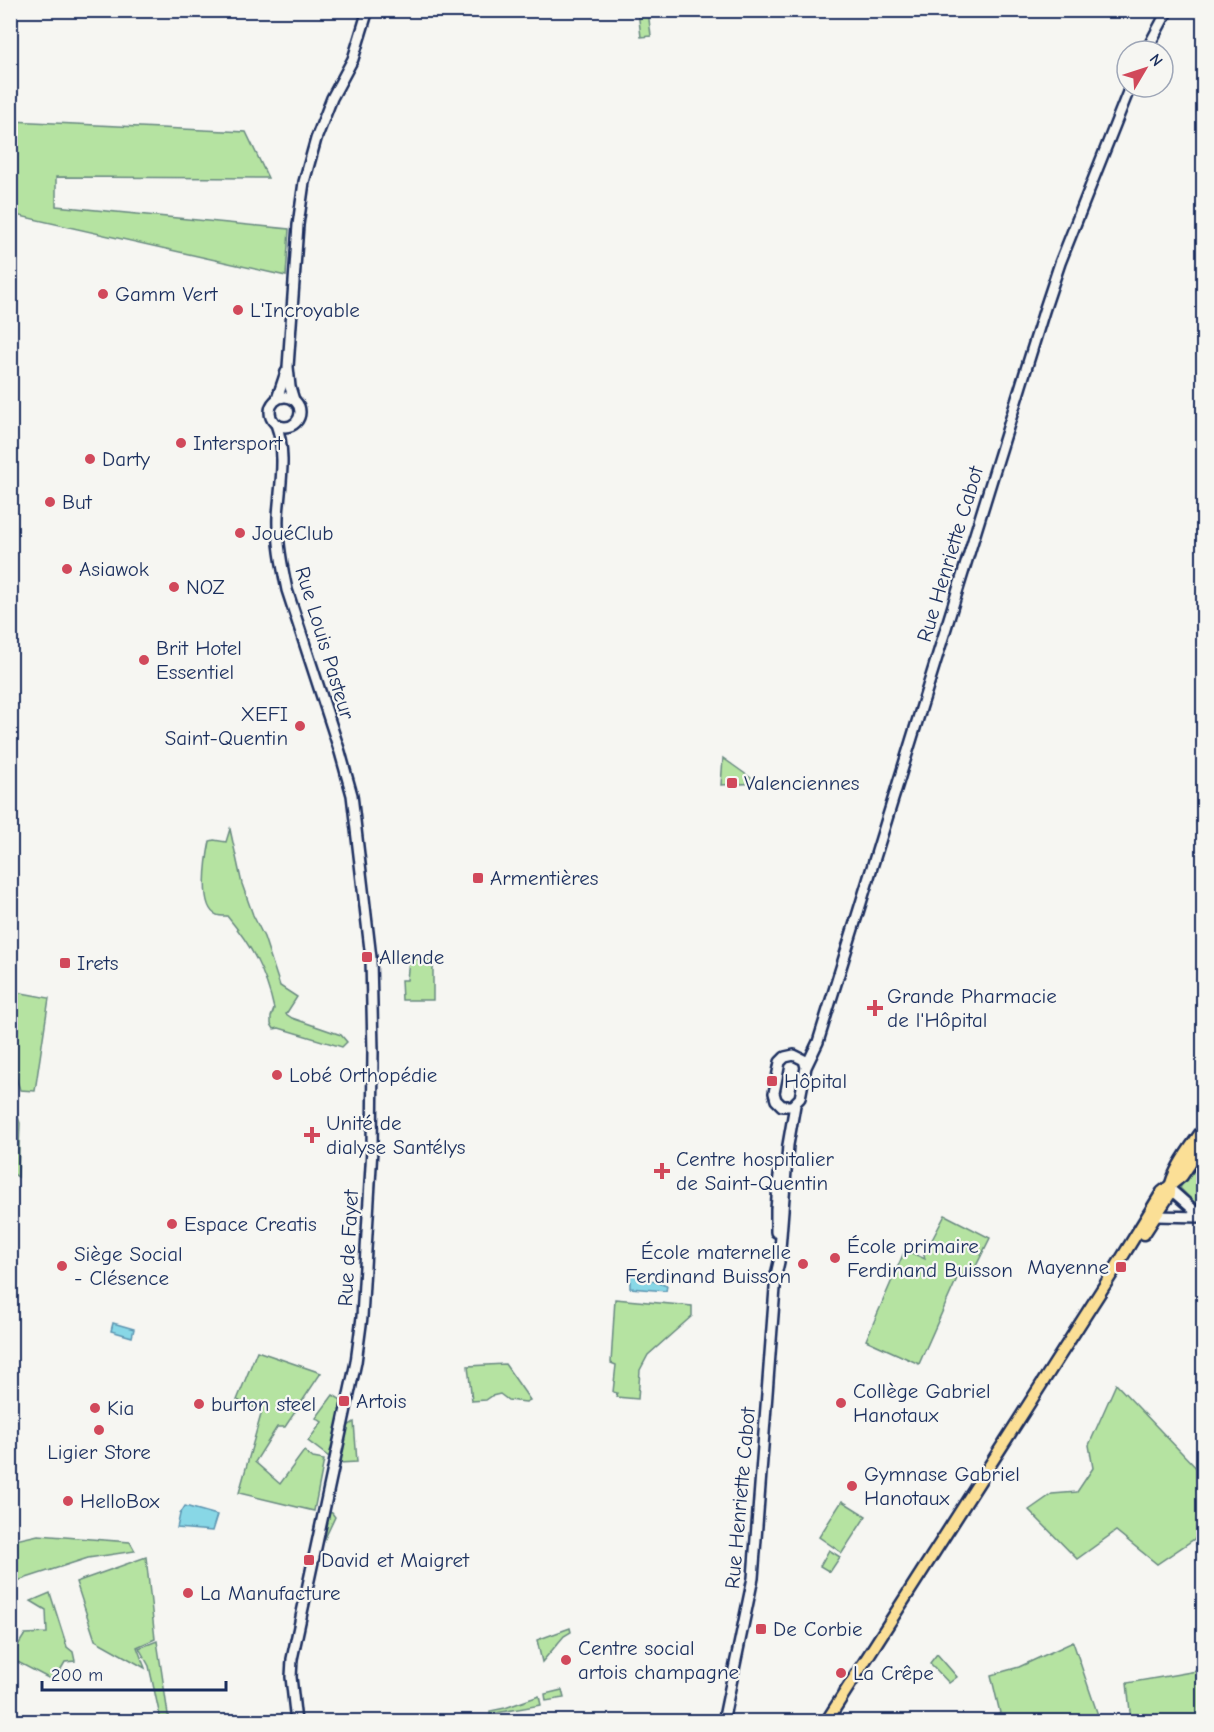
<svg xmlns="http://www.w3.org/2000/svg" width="1214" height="1732" viewBox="0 0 1214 1732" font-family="'Comic Neue',sans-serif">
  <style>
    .green { fill: #b5e3a1; stroke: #688980; stroke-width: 1.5 }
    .water { fill: #88d7e6; stroke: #5c94b0; stroke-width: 1.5 }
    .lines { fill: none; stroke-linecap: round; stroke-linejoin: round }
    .secondary-casing { stroke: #1b2f5e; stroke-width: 14 }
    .primary-casing { stroke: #1b2f5e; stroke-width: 15 }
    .secondary { stroke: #f6f6f2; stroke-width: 9 }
    .primary { stroke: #fbdf96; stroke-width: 10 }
    .poi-dot { fill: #d1495b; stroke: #f6f6f2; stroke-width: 2 }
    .labels { text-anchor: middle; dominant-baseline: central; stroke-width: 4.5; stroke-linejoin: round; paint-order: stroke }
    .poi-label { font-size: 21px; fill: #1b2f5e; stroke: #f6f6f2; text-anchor: start }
    .street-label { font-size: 21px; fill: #1b2f5e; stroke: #f6f6f2 }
  </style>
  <rect width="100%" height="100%" fill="#f6f6f2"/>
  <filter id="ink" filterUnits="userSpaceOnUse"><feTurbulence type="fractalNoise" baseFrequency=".0167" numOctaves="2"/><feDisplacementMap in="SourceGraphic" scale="12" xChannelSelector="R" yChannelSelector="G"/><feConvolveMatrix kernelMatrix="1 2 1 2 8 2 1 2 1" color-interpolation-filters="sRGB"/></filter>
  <g filter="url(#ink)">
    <g class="green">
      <path d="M638,11H648L651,36L641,37Z"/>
      <path d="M11,121L246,132L268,178L56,177V206L289,229L286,276L11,214Z"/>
      <path d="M723,758L758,783L721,785Z"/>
      <path d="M230,829L242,884L253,915L264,937L280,986L297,997L286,1014L292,1018L341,1035L347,1042L342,1047L279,1028L274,1029L271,1024V1017L274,1009C266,972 251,945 227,916C226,916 218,916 217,915C198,908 207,856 210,841L214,840L226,842Z"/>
      <path d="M409,959L433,960V1000H402L401,980H407Z"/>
      <path d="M11,991L49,998L35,1091L20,1090L11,1062Z"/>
      <path d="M10,1103H13L20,1123L18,1177L11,1172Z"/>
      <path d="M1203,1149V1211L1180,1188Z"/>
      <path d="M945,1215L990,1238L970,1278L959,1274L919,1364L866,1340L905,1250L925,1259L924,1255Z"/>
      <path d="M615,1299L692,1306V1316L648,1355L640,1370L638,1399L616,1397L617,1393L613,1392L616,1365L611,1363Z"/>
      <path d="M257,1351L321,1373L285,1427H277L255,1462L280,1484L304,1451L313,1458L324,1460L314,1511L239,1493L262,1411L237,1400Z"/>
      <path d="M505,1364L530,1400L526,1402L508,1400L500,1394L492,1396L486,1400L472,1401L468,1366Z"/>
      <path d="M1116,1384L1203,1475V1533L1157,1564L1116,1531L1077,1559L1029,1510L1052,1494L1077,1492L1093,1468L1089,1445Z"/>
      <path d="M333,1395L343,1401L329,1457L308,1441L322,1422L316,1418Z"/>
      <path d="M354,1422L357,1462L339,1463L348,1426Z"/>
      <path d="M842,1501L866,1516L842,1553L819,1537Z"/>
      <path d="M328,1512L332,1513L335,1517L321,1547Z"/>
      <path d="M38,1535L130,1542L135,1551L88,1558L11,1583V1541Z"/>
      <path d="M829,1550L840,1557L830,1572L820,1566Z"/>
      <path d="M146,1557L155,1639L137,1647L145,1668L95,1640L76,1582Z"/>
      <path d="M50,1593L67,1647L73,1652L75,1661L65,1662L54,1681L10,1658L25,1634L47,1633L46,1610L31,1601Z"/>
      <path d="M570,1628L571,1632L564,1636L542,1662L537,1640Z"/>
      <path d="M157,1641L169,1721H161L149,1666L139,1648Z"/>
      <path d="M1073,1642L1100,1721H977H989L1000,1713L991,1675L1019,1667Z"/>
      <path d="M937,1654L957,1677L949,1683L930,1663Z"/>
      <path d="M1203,1670V1721H1131L1127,1683Z"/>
      <path d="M562,1690L564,1698L546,1701L545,1694Z"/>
      <path d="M539,1696L541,1705L490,1714V1711L505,1708Z"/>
    </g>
    <g class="water">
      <path d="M630,1273L667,1286L666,1291L630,1288Z"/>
      <path d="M113,1323L134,1329L132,1337L111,1331Z"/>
      <path d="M185,1506L217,1515L212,1531L177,1528L180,1514Z"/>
    </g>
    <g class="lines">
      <g class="secondary-casing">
        <g id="secondary">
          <path d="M1146,51L1168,10"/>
          <circle cx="285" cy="412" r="15"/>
          <path d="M277,399L286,372"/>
          <path d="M294,400L290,387L288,367L298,225L304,182L316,139L332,98L353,59L368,10"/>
          <path d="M276,424C287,454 280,485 278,516C277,541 282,566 287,590L340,752L352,795L371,958L373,1052L372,1149L362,1317L356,1362L292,1659L291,1677L296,1722"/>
          <path d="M806,1067L804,1060L794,1055L785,1057L780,1062L774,1093L776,1100L782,1106H792L800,1098L806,1067L818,1042L1044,311L1060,263L1130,87"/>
          <path d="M1169,1188L1204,1219"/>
          <path d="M1156,1216L1201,1217"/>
          <path d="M776,1232V1209L780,1165"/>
          <path d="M723,1722L753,1578L776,1275L779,1262L788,1145L795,1105"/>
        </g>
      </g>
      <g class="primary-casing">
        <g id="primary">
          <path d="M1144,1234L1170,1194C1168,1175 1193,1144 1204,1128"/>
          <path d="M826,1722L1115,1269L1162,1192L1182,1176L1204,1143"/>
        </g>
      </g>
      <use href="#secondary" class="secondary"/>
      <use href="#primary" class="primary"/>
    </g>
  </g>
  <g class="poi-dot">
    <circle cx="103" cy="294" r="6"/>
    <circle cx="238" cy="310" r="6"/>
    <circle cx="181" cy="443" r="6"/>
    <circle cx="90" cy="459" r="6"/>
    <circle cx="50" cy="502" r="6"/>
    <circle cx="240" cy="533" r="6"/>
    <circle cx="67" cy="569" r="6"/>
    <circle cx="174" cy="587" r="6"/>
    <circle cx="144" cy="660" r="6"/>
    <circle cx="300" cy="726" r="6"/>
    <rect x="726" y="777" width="12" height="12" rx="3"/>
    <rect x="472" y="872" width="12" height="12" rx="3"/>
    <rect x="361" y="951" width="12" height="12" rx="3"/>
    <rect x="59" y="957" width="12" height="12" rx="3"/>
    <path d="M872 999h6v6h6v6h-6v6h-6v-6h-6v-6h6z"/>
    <circle cx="277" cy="1075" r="6"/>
    <rect x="766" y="1075" width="12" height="12" rx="3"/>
    <path d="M309 1126h6v6h6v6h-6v6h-6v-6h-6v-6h6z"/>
    <path d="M659 1162h6v6h6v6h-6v6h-6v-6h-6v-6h6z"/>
    <circle cx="172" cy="1224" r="6"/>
    <circle cx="835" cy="1258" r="6"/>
    <circle cx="803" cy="1264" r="6"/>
    <circle cx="62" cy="1266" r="6"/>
    <rect x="1115" y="1261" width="12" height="12" rx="3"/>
    <rect x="338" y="1395" width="12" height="12" rx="3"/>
    <circle cx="841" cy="1403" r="6"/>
    <circle cx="199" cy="1404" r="6"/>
    <circle cx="95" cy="1408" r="6"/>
    <circle cx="99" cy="1430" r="6"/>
    <circle cx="852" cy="1486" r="6"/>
    <circle cx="68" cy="1501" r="6"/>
    <rect x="303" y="1554" width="12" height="12" rx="3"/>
    <circle cx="188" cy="1593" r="6"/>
    <rect x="755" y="1623" width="12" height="12" rx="3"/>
    <circle cx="566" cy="1660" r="6"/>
    <circle cx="841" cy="1673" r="6"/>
  </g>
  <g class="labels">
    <g class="poi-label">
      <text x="115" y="294">Gamm Vert</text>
      <text x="250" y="310">L'Incroyable</text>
      <text x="193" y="443">Intersport</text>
      <text x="102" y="459">Darty</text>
      <text x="62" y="502">But</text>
      <text x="252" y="533">JouéClub</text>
      <text x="79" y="569">Asiawok</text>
      <text x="186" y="587">NOZ</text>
      <text x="156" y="648">Brit Hotel<tspan x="156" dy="24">Essentiel</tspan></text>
      <text x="288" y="714" text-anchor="end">XEFI<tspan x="288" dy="24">Saint-Quentin</tspan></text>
      <text x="744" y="783">Valenciennes</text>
      <text x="490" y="878">Armentières</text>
      <text x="379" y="957">Allende</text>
      <text x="77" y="963">Irets</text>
      <text x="887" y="996">Grande Pharmacie<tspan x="887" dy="24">de l'Hôpital</tspan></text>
      <text x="289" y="1075">Lobé Orthopédie</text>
      <text x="784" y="1081">Hôpital</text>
      <text x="326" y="1123">Unité de<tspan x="326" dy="24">dialyse Santélys</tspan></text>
      <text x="676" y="1159">Centre hospitalier<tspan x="676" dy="24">de Saint-Quentin</tspan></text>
      <text x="184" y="1224">Espace Creatis</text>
      <text x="847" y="1246">École primaire<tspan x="847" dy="24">Ferdinand Buisson</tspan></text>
      <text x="791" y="1252" text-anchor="end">École maternelle<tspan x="791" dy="24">Ferdinand Buisson</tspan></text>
      <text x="74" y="1254">Siège Social<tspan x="74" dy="24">- Clésence</tspan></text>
      <text x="1109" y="1267" text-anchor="end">Mayenne</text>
      <text x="853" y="1391">Collège Gabriel<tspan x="853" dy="24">Hanotaux</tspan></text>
      <text x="356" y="1401">Artois</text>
      <text x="211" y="1404">burton steel</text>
      <text x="107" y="1408">Kia</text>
      <text x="99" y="1452" text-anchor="middle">Ligier Store</text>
      <text x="864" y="1474">Gymnase Gabriel<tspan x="864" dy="24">Hanotaux</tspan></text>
      <text x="80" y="1501">HelloBox</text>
      <text x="321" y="1560">David et Maigret</text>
      <text x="200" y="1593">La Manufacture</text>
      <text x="773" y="1629">De Corbie</text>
      <text x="578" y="1648">Centre social<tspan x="578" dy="24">artois champagne</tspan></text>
      <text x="853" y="1673">La Crêpe</text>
    </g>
    <g class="street-label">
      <text transform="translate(950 554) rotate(-73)">Rue Henriette Cabot</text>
      <text transform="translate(325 643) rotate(73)">Rue Louis Pasteur</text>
      <text transform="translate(348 1248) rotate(-87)">Rue de Fayet</text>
      <text transform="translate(740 1498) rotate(-85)">Rue Henriette Cabot</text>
    </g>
  </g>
  <rect width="1214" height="1732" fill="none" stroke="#f6f6f2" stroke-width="36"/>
  <rect x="18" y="18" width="1178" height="1696" fill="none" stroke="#1b2f5e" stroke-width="2" filter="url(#ink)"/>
  <g transform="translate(1145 69) rotate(51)"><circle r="28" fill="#f6f6f2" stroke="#9ea6b7" stroke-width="1.5"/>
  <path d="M0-4.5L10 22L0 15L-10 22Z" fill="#d1495b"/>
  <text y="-9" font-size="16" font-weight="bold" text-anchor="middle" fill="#1b2f5e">N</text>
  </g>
  <path d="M42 1681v9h184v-9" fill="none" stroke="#1b2f5e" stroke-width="3"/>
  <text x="51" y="1681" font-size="18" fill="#1b2f5e" stroke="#f6f6f2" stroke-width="4.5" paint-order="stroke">200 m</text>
</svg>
